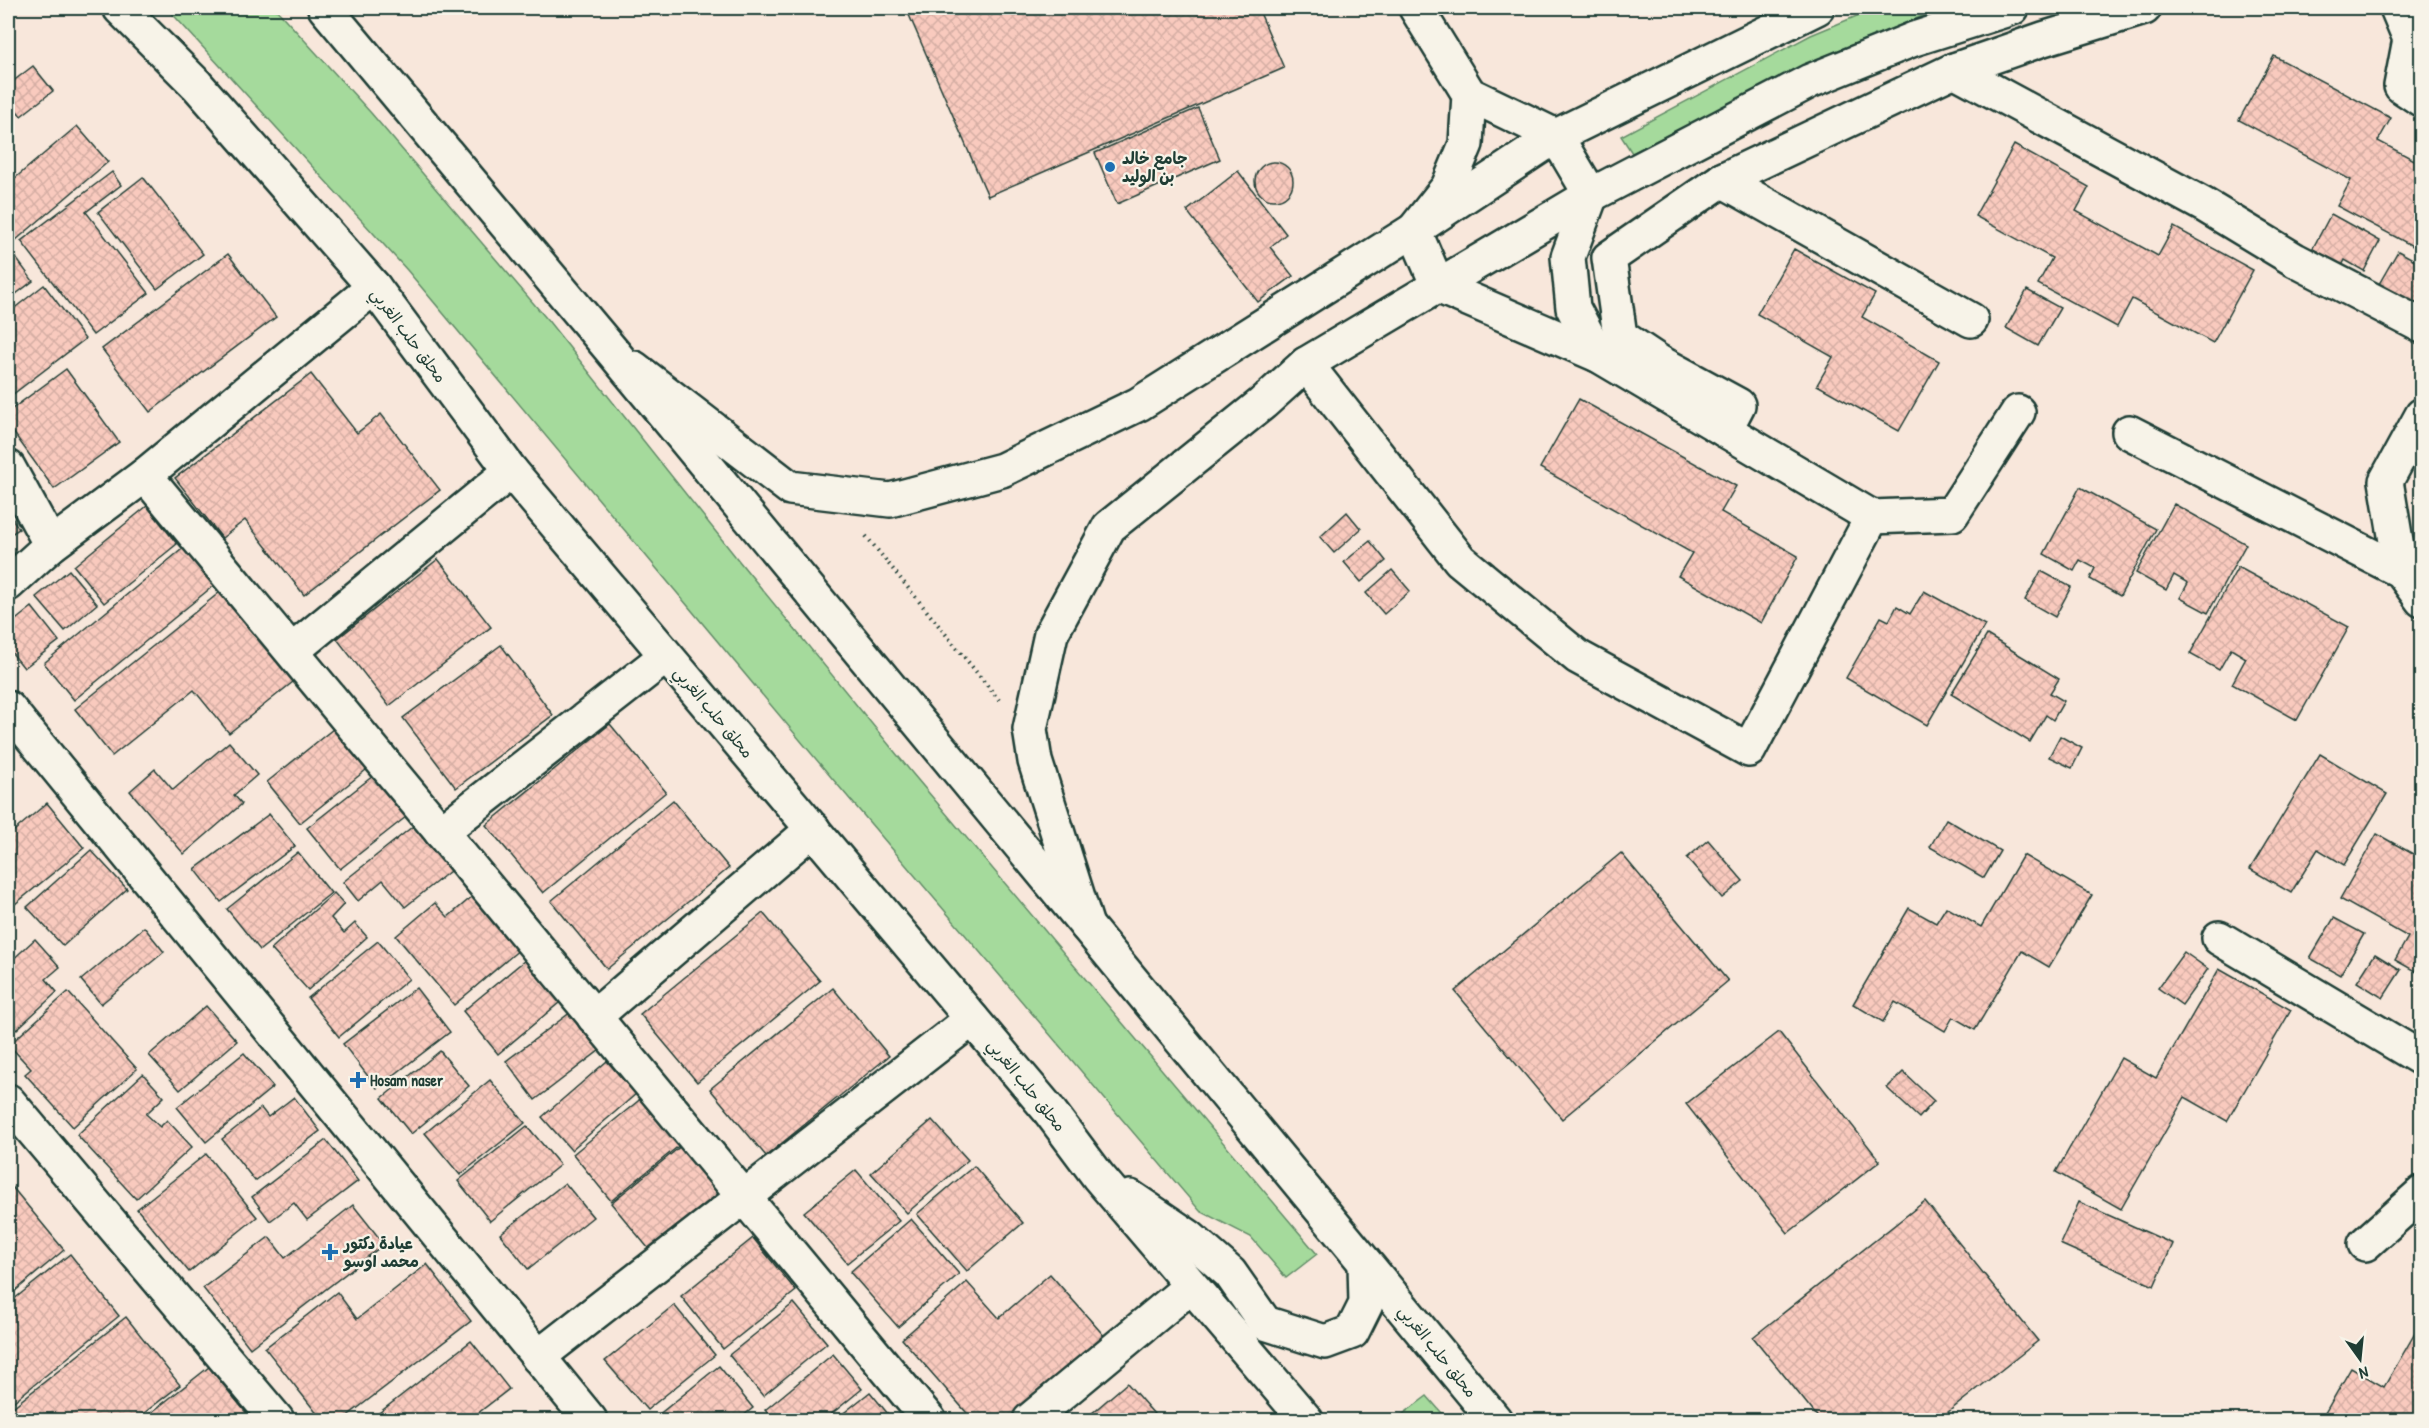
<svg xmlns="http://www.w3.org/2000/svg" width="2429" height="1428" viewBox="0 0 2429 1428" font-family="'Patrick Hand','Playpen Sans Arabic',sans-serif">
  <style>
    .grass { fill: #a5da9c; stroke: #628c68; stroke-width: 1.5 }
    .building { fill: url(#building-cross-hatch); stroke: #1f3d34; stroke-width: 1.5 }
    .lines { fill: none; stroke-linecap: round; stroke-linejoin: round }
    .minor-casing { stroke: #1f3d34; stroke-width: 38 }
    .secondary-casing { stroke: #1f3d34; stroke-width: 38 }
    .trunk-casing { stroke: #1f3d34; stroke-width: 38 }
    .path { stroke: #1f3d34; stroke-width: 4; stroke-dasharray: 1.5 4.5; stroke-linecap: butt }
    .minor { stroke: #f7f3e8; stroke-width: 33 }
    .secondary { stroke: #f7f3e8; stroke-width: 33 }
    .trunk { stroke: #f7f3e8; stroke-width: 33 }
    .poi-dot { fill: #1f6fb2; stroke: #f7f3e8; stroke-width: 2 }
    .labels { text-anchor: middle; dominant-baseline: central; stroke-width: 4.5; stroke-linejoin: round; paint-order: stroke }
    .poi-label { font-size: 16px; font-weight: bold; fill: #1f3d34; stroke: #f7f3e8; text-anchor: start }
    .street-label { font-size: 16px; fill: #1f3d34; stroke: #f7f3e8 }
  </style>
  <defs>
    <pattern id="building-cross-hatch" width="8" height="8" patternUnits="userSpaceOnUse" patternTransform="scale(1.5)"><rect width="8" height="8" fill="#f9cabe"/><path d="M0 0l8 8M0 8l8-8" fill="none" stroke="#d5aea4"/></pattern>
  </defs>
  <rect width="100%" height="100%" fill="#f8e7db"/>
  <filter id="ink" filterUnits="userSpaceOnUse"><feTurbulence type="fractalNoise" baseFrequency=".0167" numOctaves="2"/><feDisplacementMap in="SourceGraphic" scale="12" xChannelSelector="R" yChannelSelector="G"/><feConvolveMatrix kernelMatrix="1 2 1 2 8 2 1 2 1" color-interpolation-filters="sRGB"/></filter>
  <g filter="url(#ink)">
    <g class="grass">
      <path d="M167,8H275L371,113L546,318L739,561L912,773L1317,1254L1286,1278L1251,1237L1200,1211L831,777L407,270Z"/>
      <path d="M1876,8H1942L1815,60L1632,153L1621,136L1811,35Z"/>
      <path d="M1427,1396L1448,1420H1395Z"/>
    </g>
    <g class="building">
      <path d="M906,8H1258L1284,68L988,196Z"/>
      <path d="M2274,56L2391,118L2378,141L2422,164V251L2337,206L2351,180L2239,120Z"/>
      <path d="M33,66L53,91L21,116L8,99V85Z"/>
      <path d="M1198,108L1220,159L1117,204L1095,153Z"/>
      <path d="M77,126L108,162L16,240L8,231V184Z"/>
      <path d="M2014,145L2089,187L2076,211L2158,256L2174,227L2253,270L2213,343L2132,299L2117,327L2038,284L2052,258L1975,216Z"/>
      <circle cx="1274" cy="181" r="19"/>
      <path d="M1238,171L1286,234L1270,247L1293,276L1258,302L1187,211Z"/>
      <path d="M112,172L121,185L86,212L149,293L93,335L21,241Z"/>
      <path d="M143,177L203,254L157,289L98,212Z"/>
      <path d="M2331,214L2380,241L2364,271L2345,260L2336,277L2306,261Z"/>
      <path d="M8,247L33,281L8,300Z"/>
      <path d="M1794,249L1875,294L1862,317L1939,361L1899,431L1817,385L1833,357L1757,314Z"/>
      <path d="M2398,251L2422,264V317L2375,291Z"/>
      <path d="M228,254L276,317L150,412L102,349Z"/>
      <path d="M44,285L85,339L8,398V313Z"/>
      <path d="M2027,290L2060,308L2038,346L2006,328Z"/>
      <path d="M66,369L119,442L54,489L8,425V412Z"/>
      <path d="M311,374L357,433L381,414L440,490L304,595L245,520L222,538L175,478Z"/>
      <path d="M1579,399L1736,486L1721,512L1798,556L1761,623L1678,576L1692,553L1540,468Z"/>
      <path d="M2080,487L2156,529L2120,596L2090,579L2095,568L2080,560L2074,571L2044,554Z"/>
      <path d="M2174,504L2246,544L2208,613L2180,598L2188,583L2174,575L2166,590L2136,573Z"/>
      <path d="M147,506L177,544L104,603L74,566Z"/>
      <path d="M8,512L19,529L8,536Z"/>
      <path d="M1347,512L1361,529L1334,553L1320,537Z"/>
      <path d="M1370,541L1386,561L1361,582L1344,562Z"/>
      <path d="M187,545L218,582L74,700L44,663Z"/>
      <path d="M438,559L491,627L389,706L337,639Z"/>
      <path d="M2238,567L2349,627L2297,720L2232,684L2246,658L2231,649L2219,670L2190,654Z"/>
      <path d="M69,570L97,604L65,631L36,597Z"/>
      <path d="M1392,570L1410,591L1384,614L1366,593Z"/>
      <path d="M2041,571L2071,587L2055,617L2025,600Z"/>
      <path d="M225,588L298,678L229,733L194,690L112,756L75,709Z"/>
      <path d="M1924,591L1985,625L1927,725L1846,678L1881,617L1889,621L1897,606L1910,614Z"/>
      <path d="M32,607L59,641L24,668L8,648V626Z"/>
      <path d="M1987,635L2059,679L2050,693L2064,701L2053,720L2046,715L2030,742L1951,694Z"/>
      <path d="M501,645L553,715L456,788L403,718Z"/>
      <path d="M610,724L666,792L543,893L486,825Z"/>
      <path d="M338,725L371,766L300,823L267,782Z"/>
      <path d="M2060,736L2082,748L2072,768L2049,757Z"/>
      <path d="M229,742L257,775L234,795L242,804L184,854L130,791L155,769L173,790Z"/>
      <path d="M2320,754L2387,794L2344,865L2318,849L2291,893L2250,869Z"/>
      <path d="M378,772L411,813L340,869L307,828Z"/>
      <path d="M673,800L729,868L607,969L551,901Z"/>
      <path d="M47,803L84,848L10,908L8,904V836Z"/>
      <path d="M269,814L295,846L221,902L195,869Z"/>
      <path d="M1946,819L2000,851L1984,878L1930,847Z"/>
      <path d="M417,823L454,868L405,907L383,880L358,901L343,882Z"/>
      <path d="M2377,834L2422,859V975L2395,960L2408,937L2340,899Z"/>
      <path d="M1708,840L1743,881L1722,898L1687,858Z"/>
      <path d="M91,850L127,889L63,946L27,907Z"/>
      <path d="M298,852L331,893L260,950L227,909Z"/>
      <path d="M1621,853L1728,981L1562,1119L1455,991Z"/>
      <path d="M2023,855L2092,895L2049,967L2022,951L1975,1030L1953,1017L1945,1031L1895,1002L1883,1022L1853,1004L1909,908L1936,923L1946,907L1981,927Z"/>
      <path d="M334,893L344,904L331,918L344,933L355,923L367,937L308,990L271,949Z"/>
      <path d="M474,895L520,949L454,1005L396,936L435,903L448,917Z"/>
      <path d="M763,913L820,981L697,1082L640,1014Z"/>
      <path d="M2334,918L2364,934L2340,975L2310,958Z"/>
      <path d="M144,927L164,952L101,1004L81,980Z"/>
      <path d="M35,939L60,967L46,979L57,992L16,1030L8,1021V964Z"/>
      <path d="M378,941L409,979L339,1037L308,998Z"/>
      <path d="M2184,952L2208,969L2182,1005L2158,988Z"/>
      <path d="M2375,954L2401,970L2383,998L2357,982Z"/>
      <path d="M530,956L565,998L498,1054L463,1011Z"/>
      <path d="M2219,969L2291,1010L2227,1121L2185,1097L2121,1209L2056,1172L2121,1058L2156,1078Z"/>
      <path d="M416,988L450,1032L377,1088L343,1044Z"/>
      <path d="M833,988L889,1056L766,1156L710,1089Z"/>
      <path d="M68,992L137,1069L73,1127L25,1074L31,1069L9,1045Z"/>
      <path d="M206,1006L237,1041L180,1090L149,1055Z"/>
      <path d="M571,1012L600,1050L535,1100L506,1061Z"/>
      <path d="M1779,1032L1880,1161L1788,1233L1686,1104Z"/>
      <path d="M440,1051L469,1086L411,1134L382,1098Z"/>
      <path d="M244,1053L273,1087L206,1142L177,1107Z"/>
      <path d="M607,1061L636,1094L571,1150L542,1117Z"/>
      <path d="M1903,1072L1934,1101L1919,1118L1887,1088Z"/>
      <path d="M143,1074L164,1097L146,1114L160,1127L167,1120L192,1147L136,1199L77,1135Z"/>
      <path d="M490,1080L525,1123L460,1175L425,1133Z"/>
      <path d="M294,1097L320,1131L255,1181L222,1139L261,1108L268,1117Z"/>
      <path d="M643,1097L681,1144L611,1201L573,1154Z"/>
      <path d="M932,1120L968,1160L907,1213L871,1173Z"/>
      <path d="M527,1126L560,1165L490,1221L458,1181Z"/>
      <path d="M326,1140L358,1181L307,1220L294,1203L270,1221L252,1197Z"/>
      <path d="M681,1146L723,1198L653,1254L611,1203Z"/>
      <path d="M206,1154L257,1217L189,1272L137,1209Z"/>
      <path d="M974,1166L1023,1223L967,1271L917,1214Z"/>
      <path d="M856,1170L899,1221L847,1263L804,1212Z"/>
      <path d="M8,1182L64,1250L8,1297Z"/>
      <path d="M565,1183L593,1217L528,1269L500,1234Z"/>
      <path d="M1925,1201L2038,1341L1938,1420H1820L1753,1337Z"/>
      <path d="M2079,1202L2173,1244L2154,1286L2060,1244Z"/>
      <path d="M353,1205L384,1244L250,1348L203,1288L269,1237L285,1258Z"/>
      <path d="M911,1219L959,1274L898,1327L850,1272Z"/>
      <path d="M753,1238L796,1291L723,1349L681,1296Z"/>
      <path d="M70,1254L119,1316L8,1406V1304Z"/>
      <path d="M427,1264L471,1321L342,1420H322L265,1348L337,1292L357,1319Z"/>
      <path d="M1050,1274L1106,1338L1011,1420H973L902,1339L967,1282L999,1318Z"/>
      <path d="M794,1303L827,1343L763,1396L729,1355Z"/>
      <path d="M674,1305L715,1355L647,1410L605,1361Z"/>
      <path d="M126,1317L180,1385L135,1420H13L8,1411Z"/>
      <path d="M2422,1321V1420H2321L2351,1368L2384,1387Z"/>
      <path d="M471,1341L509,1389L469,1420H370Z"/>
      <path d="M833,1354L862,1389L824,1420H774L765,1410Z"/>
      <path d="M719,1366L753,1408L738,1420H652Z"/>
      <path d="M209,1367L252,1420H142Z"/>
      <path d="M1127,1383L1154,1414L1146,1420H1084Z"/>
      <path d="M870,1392L893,1420H835Z"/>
    </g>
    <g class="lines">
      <g class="minor-casing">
        <g id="minor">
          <path d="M1416,8L1469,94L1556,136L1591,195L1568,257L1573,308L1598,355"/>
          <path d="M2397,8L2410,39L2401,86L2422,100"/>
          <path d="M1954,70L2204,205L2295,260L2422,326"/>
          <path d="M1469,94L1466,144L1448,187L1414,230L1438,286L1598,355L1872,517L1952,514L2018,412"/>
          <path d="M1722,180L1971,320"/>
          <path d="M1306,364L1460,560L1578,657L1749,750L1872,517"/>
          <path d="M2422,415L2386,481L2401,571L2422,600"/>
          <path d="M1725,430L1738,405L1659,362L1620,336L1609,258L1722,180L1954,70L2043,39L2144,8"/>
          <path d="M2129,432L2401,571"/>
          <path d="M8,467L51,545"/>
          <path d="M145,475L929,1420"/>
          <path d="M8,584L51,545L145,475L374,287"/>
          <path d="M292,651L511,471"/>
          <path d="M8,708L590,1420"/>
          <path d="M441,832L666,656"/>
          <path d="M2219,938L2422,1059"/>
          <path d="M594,1017L813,829"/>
          <path d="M8,1101L277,1420"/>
          <path d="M2365,1244L2422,1193"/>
          <path d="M538,1357L972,1019"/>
          <path d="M1030,1420L1191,1286"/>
        </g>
      </g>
      <g class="secondary-casing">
        <g id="secondary">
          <path d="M634,368L790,488L890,500L1002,470L1139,404L1414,230L1556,136L1817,8"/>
          <path d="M1087,926L1035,761L1030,729L1051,634L1109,527L1263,403L1306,364L1591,195L1810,81L1914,39L2012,8"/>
        </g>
      </g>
      <g class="trunk-casing">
        <g id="trunk">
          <path d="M120,8L197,85L374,287L511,471L1048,1109L1098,1176L1306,1420"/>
          <path d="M325,8L612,351L1495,1420"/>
          <path d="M1130,1197L1189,1237L1230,1273L1265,1323L1325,1342L1352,1332L1366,1304L1365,1263"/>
        </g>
      </g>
      <path class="path" d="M866,536L999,700"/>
      <use href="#minor" class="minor"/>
      <use href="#secondary" class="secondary"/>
      <use href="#trunk" class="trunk"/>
    </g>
  </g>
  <g class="poi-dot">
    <circle cx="1110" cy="167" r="6"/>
    <path d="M355 1071h6v6h6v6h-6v6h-6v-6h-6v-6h6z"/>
    <path d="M327 1243h6v6h6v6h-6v6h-6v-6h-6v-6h6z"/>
  </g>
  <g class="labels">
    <g class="poi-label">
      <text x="1122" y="158">جامع خالد<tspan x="1122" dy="18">بن الوليد</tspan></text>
      <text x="370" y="1080">Hosam naser</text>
      <text x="344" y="1243">عيادة دكتور<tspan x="344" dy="18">محمد اوسو</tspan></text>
    </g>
    <g class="street-label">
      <text transform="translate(409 335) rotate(53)">محلق حلب الغربي</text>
      <text transform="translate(714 712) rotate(50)">محلق حلب الغربي</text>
      <text transform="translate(1027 1085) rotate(51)">محلق حلب الغربي</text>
      <text transform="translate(1438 1351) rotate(51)">محلق حلب الغربي</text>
    </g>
  </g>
  <rect width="2429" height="1428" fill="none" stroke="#f7f3e8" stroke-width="30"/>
  <rect x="15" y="15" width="2399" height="1398" fill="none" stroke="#1f3d34" stroke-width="2" filter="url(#ink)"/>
  <g transform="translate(2360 1359) rotate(165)" stroke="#f7f3e8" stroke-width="4.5" paint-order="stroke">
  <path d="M0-4.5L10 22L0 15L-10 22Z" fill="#1f3d34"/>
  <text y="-9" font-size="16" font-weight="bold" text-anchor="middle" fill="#1f3d34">N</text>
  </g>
</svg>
